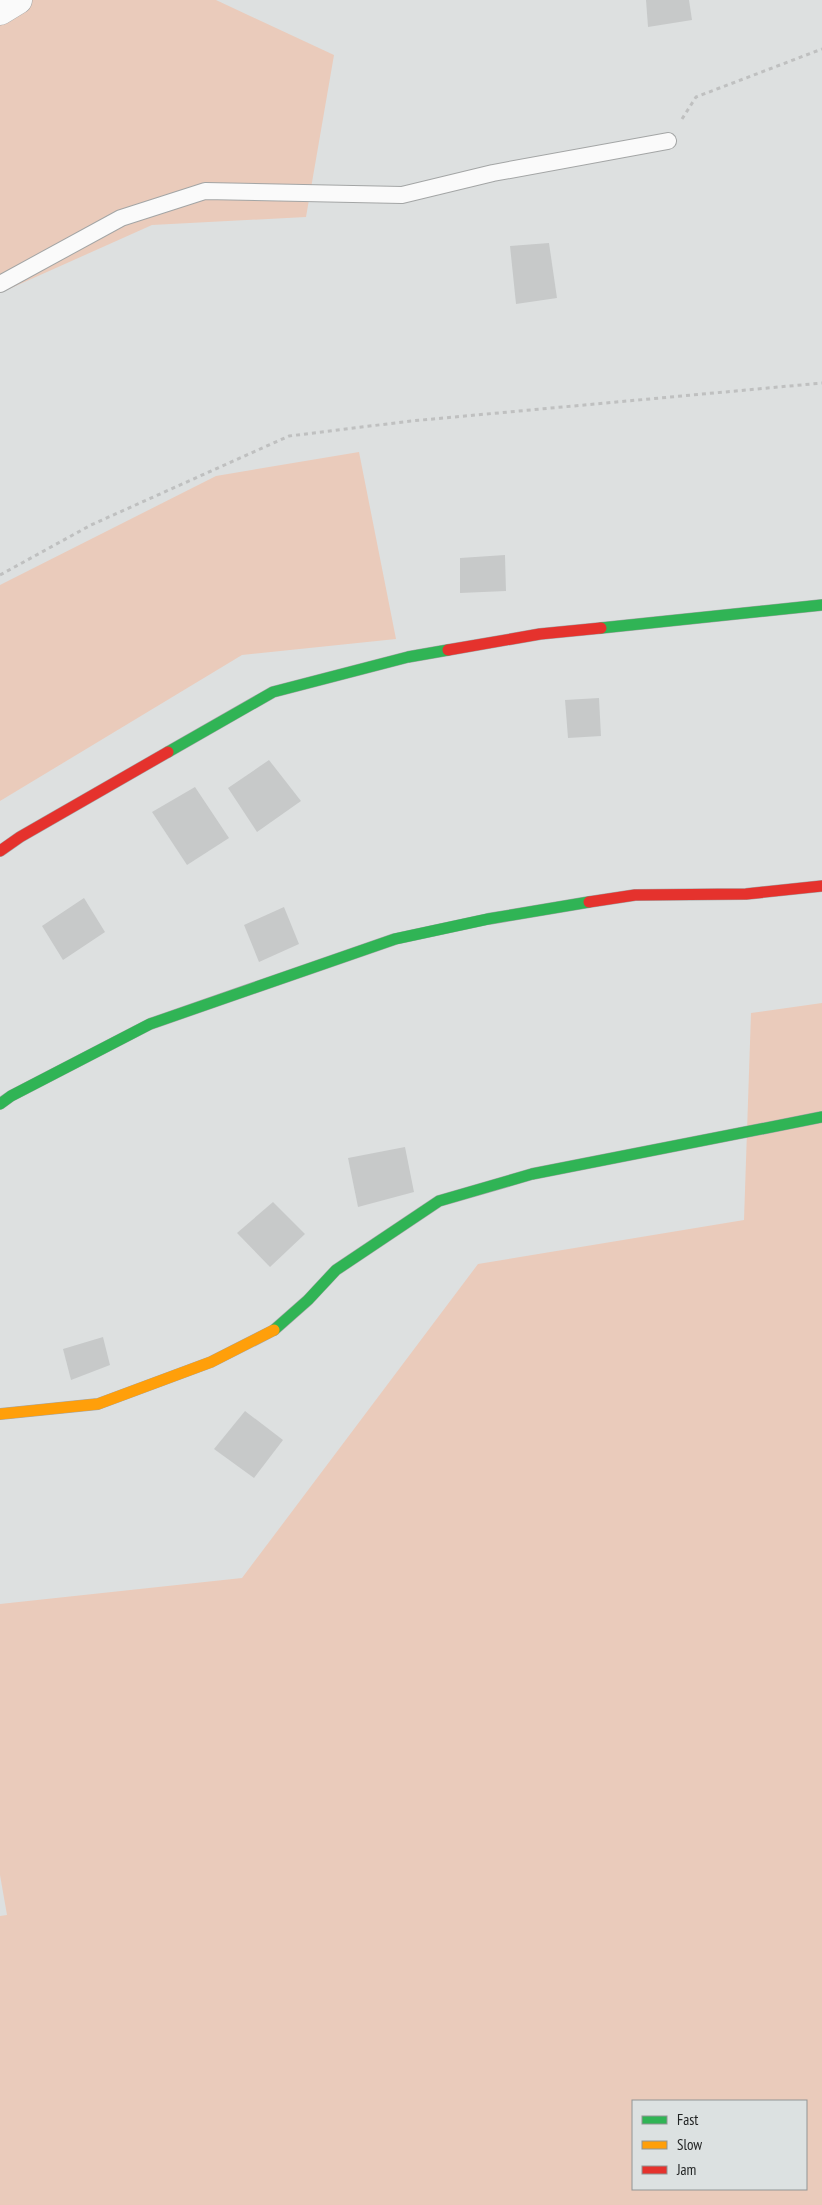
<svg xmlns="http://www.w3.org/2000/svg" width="822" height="2205" viewBox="0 0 822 2205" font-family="'PT Sans Narrow',sans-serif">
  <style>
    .green { fill: #eacbbb; fill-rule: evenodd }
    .building { fill: #c7c9c9 }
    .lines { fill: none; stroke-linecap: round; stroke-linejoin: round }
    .lane-casing { stroke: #a3a5a5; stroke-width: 18 }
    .street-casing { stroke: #a3a5a5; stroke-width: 29 }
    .fast-casing { stroke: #a3a5a5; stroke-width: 12 }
    .slow-casing { stroke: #a3a5a5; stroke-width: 12 }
    .jam-casing { stroke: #a3a5a5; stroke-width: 12 }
    .path { stroke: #bfc0c0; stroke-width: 3; stroke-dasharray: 4 4; stroke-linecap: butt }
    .lane { stroke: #fafafa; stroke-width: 16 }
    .street { stroke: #fafafa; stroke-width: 28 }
    .fast { stroke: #30b455; stroke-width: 11 }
    .slow { stroke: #ff9f0a; stroke-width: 11 }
    .jam { stroke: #e5322d; stroke-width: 11 }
  </style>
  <rect width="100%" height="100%" fill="#dde0e0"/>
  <g class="green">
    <path d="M0,0H216L334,55L306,217L152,225L0,293Z"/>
    <path d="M359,452L396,639L242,655L0,801V585L216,476Z"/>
    <path d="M822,1003V2205H0V1916L7,1915L0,1875V1604L242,1578L478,1264L744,1220L751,1013ZM633,2101H806V2189H633Z"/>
  </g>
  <g class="building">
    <path d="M646,0H689L692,20L648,27Z"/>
    <path d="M549,243L557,298L516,304L510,246Z"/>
    <path d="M505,555L506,591L460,593V558Z"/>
    <path d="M599,698L601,736L568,738L565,700Z"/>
    <path d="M269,760L301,801L257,832L228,788Z"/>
    <path d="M195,787L229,838L187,865L152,812Z"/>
    <path d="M84,898L105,932L63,960L42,926Z"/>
    <path d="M284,907L299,944L259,962L244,925Z"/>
    <path d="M405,1147L414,1192L358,1207L348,1158Z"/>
    <path d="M273,1202L305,1234L270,1267L237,1233Z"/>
    <path d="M103,1337L110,1365L71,1380L63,1349Z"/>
    <path d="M245,1411L283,1440L254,1478L214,1449Z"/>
  </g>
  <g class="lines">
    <g class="lane-casing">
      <path id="lane" d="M0,284L121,218L205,191L402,195L493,173L668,141"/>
    </g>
    <g class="street-casing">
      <path id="street" d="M0,11L18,0"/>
    </g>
    <g class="fast-casing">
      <g id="fast">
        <path d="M601,628L822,605"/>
        <path d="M168,752L273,692L408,657L448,650"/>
        <path d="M0,1104L11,1096L150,1024L395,939L488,919L589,902"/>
        <path d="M274,1330L308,1300L336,1270L439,1201L532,1174L822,1117"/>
      </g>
    </g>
    <g class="slow-casing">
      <path id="slow" d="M0,1414L98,1404L211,1362L274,1330"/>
    </g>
    <g class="jam-casing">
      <g id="jam">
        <path d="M448,650L540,634L601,628"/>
        <path d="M0,851L20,837L168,752"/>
        <path d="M589,902L635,895L746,894L822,886"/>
      </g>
    </g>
    <g class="path">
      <path d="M682,119L696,97L822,49"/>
      <path d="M0,575L91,525L289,436L411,421L822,383"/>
    </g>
    <use href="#lane" class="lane"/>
    <use href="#street" class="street"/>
    <use href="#fast" class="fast"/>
    <use href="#slow" class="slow"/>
    <use href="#jam" class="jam"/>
  </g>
  <rect x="632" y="2100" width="175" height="90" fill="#dce1e1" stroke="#919595"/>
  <rect x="642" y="2116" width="25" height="8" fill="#30b455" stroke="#919595"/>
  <text x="677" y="2125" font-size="15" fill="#212323">Fast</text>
  <rect x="642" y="2141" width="25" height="8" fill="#ff9f0a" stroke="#919595"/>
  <text x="677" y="2150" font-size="15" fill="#212323">Slow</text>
  <rect x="642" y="2166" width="25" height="8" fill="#e5322d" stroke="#919595"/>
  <text x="677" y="2175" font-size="15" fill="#212323">Jam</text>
</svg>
